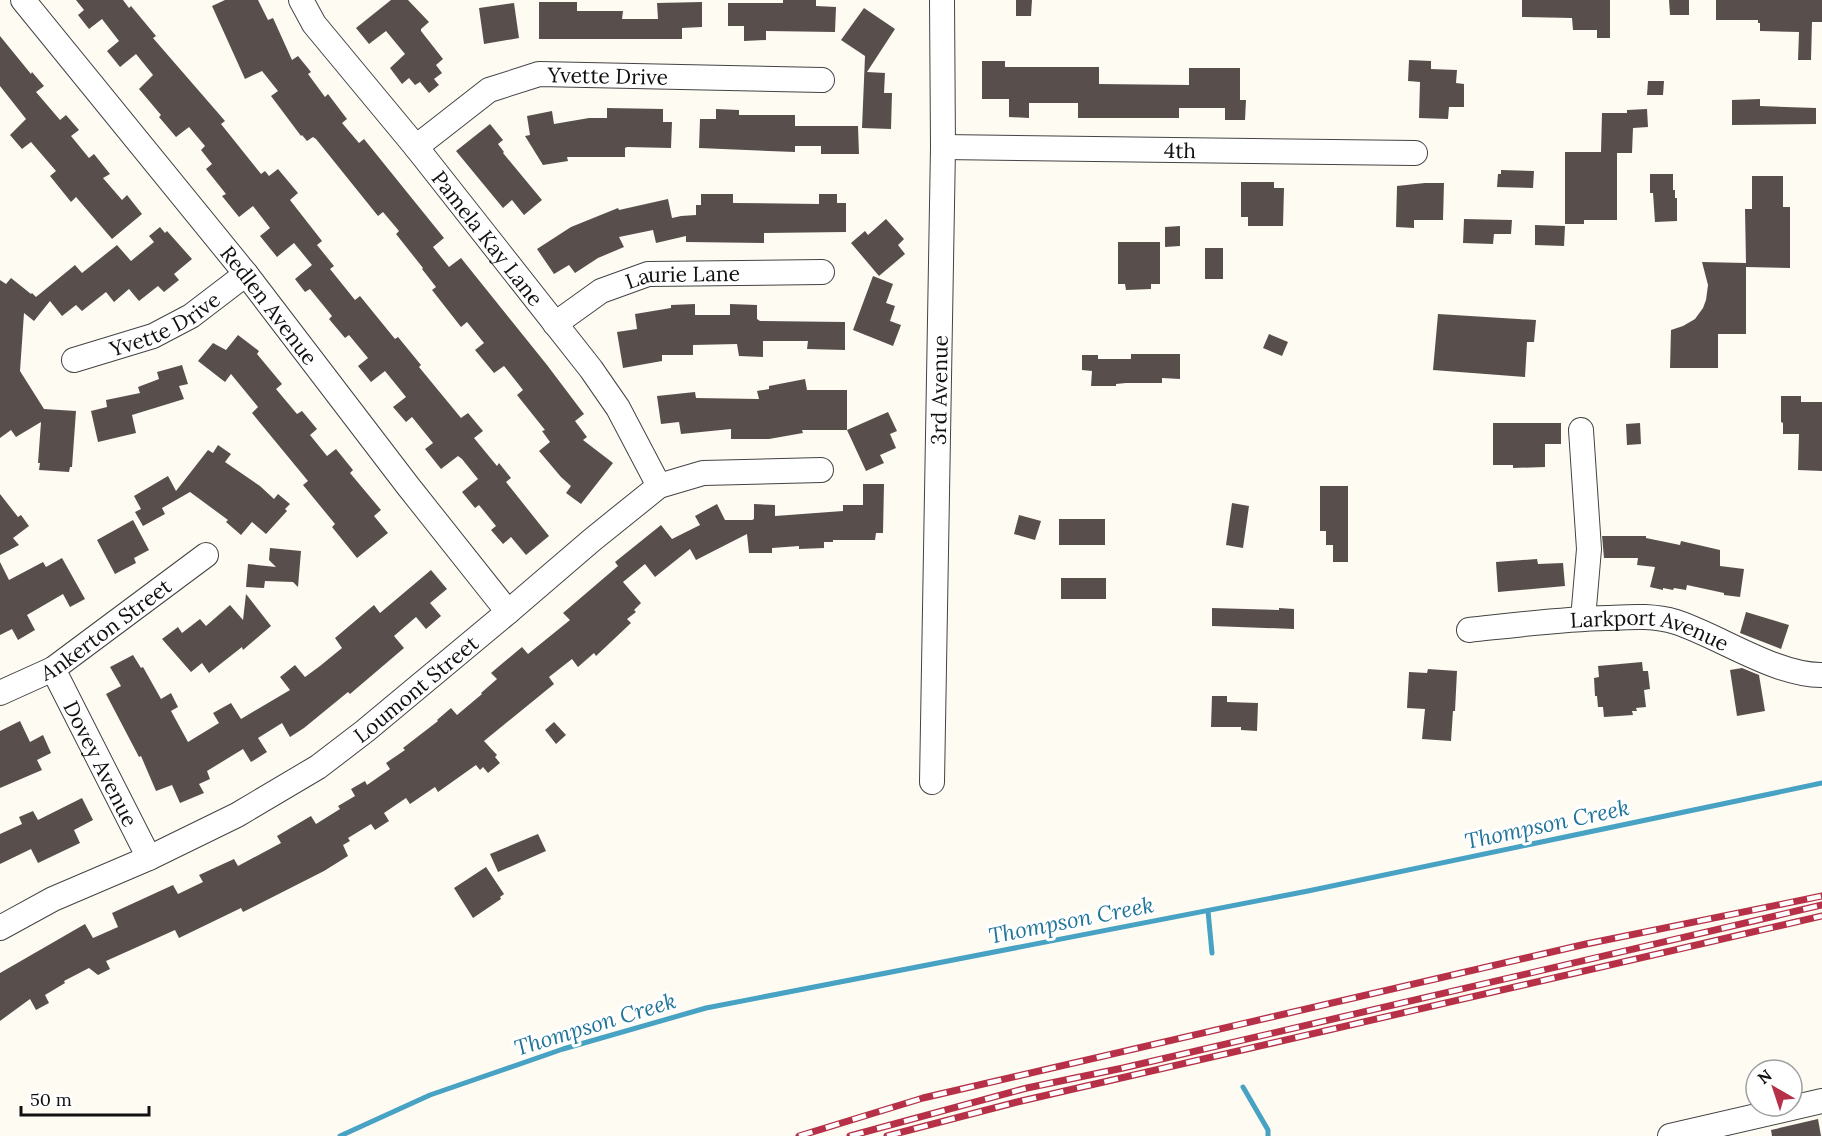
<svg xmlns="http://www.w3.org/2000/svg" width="1822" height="1136" viewBox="0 0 1822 1136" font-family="Lora,serif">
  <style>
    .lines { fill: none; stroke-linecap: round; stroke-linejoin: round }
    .stream { stroke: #47a2c4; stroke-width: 5 }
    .building { fill: #584f4d }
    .minor-casing { stroke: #434343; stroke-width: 26 }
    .minor { stroke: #fff; stroke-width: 24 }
    .rail-casing { stroke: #b63148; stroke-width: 7 }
    .rail { stroke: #fff; stroke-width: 4.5; stroke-dasharray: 14; stroke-linecap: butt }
    .labels { text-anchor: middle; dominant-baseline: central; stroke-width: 6; stroke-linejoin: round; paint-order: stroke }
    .street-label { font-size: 21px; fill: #101010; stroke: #fff }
    .water-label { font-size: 22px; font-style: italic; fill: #217499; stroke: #fff }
  </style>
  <rect width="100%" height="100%" fill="#fefbf3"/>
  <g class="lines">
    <g class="stream">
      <path d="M1208,911L1212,953"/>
      <path d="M1243,1087L1268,1130V1136"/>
      <path d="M340,1136L430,1095L563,1049L706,1008L1308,891L1822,783"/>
    </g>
  </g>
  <g class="building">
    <path d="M76,0H123L129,8L131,6L156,36L153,38L225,121L221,124L261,174L265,171L269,176L278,169L298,193L290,200L322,241L317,245L334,266L330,269L355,300L360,296L395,339L398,337L421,365L419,367L461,418L468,413L483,431L474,438L497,466L499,463L511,478L506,482L549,536L526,555L511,537L503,544L491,530L496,526L479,505L475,508L462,492L478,479L462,459L458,456L441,469L425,449L433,443L412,417L406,422L393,407L406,397L385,371L371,382L358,366L368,358L349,335L345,338L329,319L332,316L310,289L305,292L295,279L312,265L294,243L277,257L260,236L270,228L253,206L239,217L222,196L226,194L206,169L212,164L201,150L205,146L189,127L176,137L159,117L161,115L139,89L153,75L136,54L120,67L107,51L119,41L102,19L89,29L78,15L84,10Z"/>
    <path d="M225,0H258L268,20L273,18L292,60L298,56L311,72L308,74L325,97L328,94L347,119L342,123L359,143L364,139L444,238L433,247L449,267L461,258L547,365L584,414L575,421L587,437L583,440L613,463L581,504L566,493L571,486L561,477L539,451L550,442L542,431L545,430L517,395L523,390L504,366L494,373L475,350L484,343L467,322L461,327L432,290L436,287L422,269L423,268L396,234L399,231L383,212L378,216L316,139L313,137L307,141L302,135L301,136L271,96L278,91L262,71L245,79L212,6Z"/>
    <path d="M391,0H408L429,22L421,29V31L443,59L436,65L442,73L434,79L439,85L429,93L420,82L415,85L409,78L402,84L390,68L405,54L386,31L369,44L356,28Z"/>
    <path d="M783,0H816V6L836,7L835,32L766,31V40L744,41V26H728V3H783Z"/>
    <path d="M1016,0H1032L1031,16H1016Z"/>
    <path d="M1522,0H1610V38H1597V30H1573L1572,18L1522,17Z"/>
    <path d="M1669,0H1689V15H1670Z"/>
    <path d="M1716,0H1822V22H1812L1811,60H1798L1799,32L1760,31V23H1758V20H1716Z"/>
    <path d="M539,2H577V11H623L622,19H658L657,3L702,2V27L682,28V39H539Z"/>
    <path d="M514,3L519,38L484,44L479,8Z"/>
    <path d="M864,8L895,29L867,72L885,73L884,93H892L891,129L862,128L865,56L841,40Z"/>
    <path d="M0,36L31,74L32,72L44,86L36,92L60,120L66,115L79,130L71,136L89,158L94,154L110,174L103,178L122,200L127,195L142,214L112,239L76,197L71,202L50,176L56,171L31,142L22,149L10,135L26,119L0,86Z"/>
    <path d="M1409,60L1431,61V69L1457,70L1456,83L1464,84V107H1449L1448,119L1419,118L1420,82L1408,81Z"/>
    <path d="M982,61H1005V67H1099V84L1189,85V68H1240V100H1246L1245,120H1225V108H1179V118H1078V103H1029V118L1009,117V99H982Z"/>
    <path d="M1648,81H1664L1663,95H1647Z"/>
    <path d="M1760,99V106L1816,108V124L1732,125V100Z"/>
    <path d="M607,108L663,109V122H672L671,148L627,147L625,148V157H567L568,161L543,165L525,136L530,135L527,116L552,111L554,124L589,118H607Z"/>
    <path d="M716,109L739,110V115H795V126H858L859,154H821V146H795V152L699,148L700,119H716Z"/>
    <path d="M1647,109L1648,127L1633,128L1632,153H1617V220H1584V224H1565V152H1601L1602,113H1627V110Z"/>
    <path d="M490,124L503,140L498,144L504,152L503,153L542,200L524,215L512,200L503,208L456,151Z"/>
    <path d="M1501,170L1534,171L1533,188L1497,187L1498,174H1501Z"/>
    <path d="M1650,174H1673V190H1675V198H1677V221L1655,222L1653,193H1650Z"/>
    <path d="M1752,176H1783V207H1790V268L1746,267V334H1718V368H1670L1671,330L1683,326L1695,319L1703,308L1706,300L1708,285L1702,262L1746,263L1745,209H1752Z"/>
    <path d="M1241,182H1274V188H1284L1283,226H1248V217H1241Z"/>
    <path d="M1425,183H1444L1443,220H1414V228L1396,227L1397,186Z"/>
    <path d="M701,194H733V203L819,204V194H837V203H846V232L764,233V243L686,242V236L656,243L653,230L619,237L624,247L598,258L575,273L569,265L554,274L537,249L571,227L618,208L619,210L668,199L672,218L681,216L696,215V205H701Z"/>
    <path d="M886,219L904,239L898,245L905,254L879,276L851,243L865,231L868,235Z"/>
    <path d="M1464,219L1512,220L1511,234H1494L1493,244L1463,243Z"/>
    <path d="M1535,225L1565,226L1564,246L1535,245Z"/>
    <path d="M1180,226V246L1165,247V227Z"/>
    <path d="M160,227L165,233L167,231L192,259L174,274L179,280L164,292L158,286L139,301L129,289L114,302L106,292L82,311L76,305L62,316L50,301L34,321L24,313L20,371L44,409L76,411L72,467H70L69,472L39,470L40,463H38L41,422L16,437L11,430L0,438V280L6,284L11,278L31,294L32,293L36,297L75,265L82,273L117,245L131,261L154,242L149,236Z"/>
    <path d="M1118,242H1160V284H1151V289L1126,290L1125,284H1118Z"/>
    <rect x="1205" y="248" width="18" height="31"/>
    <path d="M873,276L893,284L886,303L895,306L890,321L901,325L893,346L853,330Z"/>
    <path d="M695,304V315H730V304L757,305V319L760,321L845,322V350L807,349L808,341H763V357L739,356L737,344L693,345V355H662V361L623,368L617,332L637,329L635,314L671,308V305Z"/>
    <path d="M1438,314L1536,320L1534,342H1527L1525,377L1433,370Z"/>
    <path d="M1269,334L1288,342L1282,356L1263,348Z"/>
    <path d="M238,335L259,351L257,354L282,384L276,389L297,414L302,411L317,429L310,435L327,456L336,449L353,470L350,473L381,510L374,516L388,533L357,558L332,527L335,524L303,485L308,481L252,413L258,407L231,374L225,382L198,361L213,343L226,350Z"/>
    <path d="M1131,354H1180V379L1162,378V383H1126L1116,384V386H1091L1092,371L1082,370V355H1098V359H1131Z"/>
    <path d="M182,365L188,384L179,386L184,399L132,415L136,433L98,442L91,411L107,407L106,400L140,393L138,387L159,379L157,372Z"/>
    <path d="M805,379L807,390H847V430H802L803,433L769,439H731V429L681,434L679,422L661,424L657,396L695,392L696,398L759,399L757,391L769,389V386Z"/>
    <path d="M1781,396H1801V402H1822V471L1798,470L1799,434H1783V423L1781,422Z"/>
    <path d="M888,412L897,431L890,434L896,448L880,455L884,463L866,471L847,430Z"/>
    <path d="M1493,423H1561V444H1545V467L1513,468V465H1493Z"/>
    <path d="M1640,423L1641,444L1627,445L1626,424Z"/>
    <path d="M218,445L231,454L225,462L260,486L274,499L278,494L290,504L285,509L287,511L266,534L252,522L241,535L226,522L228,520L190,492L162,508L165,514L143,526L135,512L141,509L134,496L168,476L176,491L208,450L213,453Z"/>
    <path d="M863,484H884L883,533H876L875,540H833V542H824V548L799,549V546L772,548V553H749L747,534L696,560L690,549L655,577L645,564L623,582L641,603L634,610L636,612L627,619L631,623L596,656L594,653L578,667L572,659L549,677L554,684L484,741L497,755L495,757L500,763L488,773L483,767L480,770L476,765L438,792L435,787L410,804L406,798L384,813L389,821L375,830L371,824L348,838L350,841L343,845L348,856L324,871L243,912L241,908L179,938L175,930L135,948L106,961L110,969L98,975L89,968L64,981L65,983L45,995L49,1003L36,1010L30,999L0,1021V973L85,924L93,938L118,927L112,913L173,885L178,894L203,882L199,875L234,859L238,866L281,843L277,836L311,816L316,824L340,809L338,806L355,796L351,789L365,781L367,785L390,769L386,763L405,750L403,748L438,721L437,720L451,708L457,715L482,694L481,693L497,679L491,673L504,662L522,647L528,654L570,620L563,613L618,566L615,562L661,525L672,539L700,525L695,516L717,504L725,520H752L754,519V504L775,505V516L843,511V505H863Z"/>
    <path d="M1320,486H1348V562H1333V545H1326V531H1320Z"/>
    <path d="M0,494L18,517L21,515L29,526L13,538L19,545L0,555Z"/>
    <path d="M1232,503L1249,506L1243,548L1226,545Z"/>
    <path d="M1019,515L1041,521L1035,540L1014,534Z"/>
    <rect x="1059" y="519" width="46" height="26"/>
    <path d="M133,520L149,550L134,558L136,563L115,574L97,540Z"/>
    <path d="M1602,536H1646V538L1680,545L1681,541L1720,550V566L1744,569L1740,597L1724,595V593L1687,585L1686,590L1674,588L1673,590L1663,588V590L1650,587L1655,567L1637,565L1638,558H1604Z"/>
    <path d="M270,548L301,551L298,587L293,582L265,581L264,588L246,587L248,564L276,567L269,560Z"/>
    <path d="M62,558L85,599L70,607L63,594L27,615L35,630L18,640L12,629L0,635V562L9,580L43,562L46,567Z"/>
    <path d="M1537,559L1538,564L1563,563L1565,586L1498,592L1496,562Z"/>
    <path d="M431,570L447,589L430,603L441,616L426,629L416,617L394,636L404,648L350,694L348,692L304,728L290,737L282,723L258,738L267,752L251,762L243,749L207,771L210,779L199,784L204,793L180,803L172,785L156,791L141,756L139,757L106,694L121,686L110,667L133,655L141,668L143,667L161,699L171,693L178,707L171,711L188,742L219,723L213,713L231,703L241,719L290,690L280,677L295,665L305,677L320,666L342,648L335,638L374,605L380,613Z"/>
    <rect x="1061" y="578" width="45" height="21"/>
    <path d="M246,594L271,626L243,650L242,647L209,673L202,663L191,672L162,639L178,627L182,633L200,619L206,626L230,605L243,620Z"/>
    <path d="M1212,608L1279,610V608L1294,609V629L1212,626Z"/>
    <path d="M1746,612L1789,625L1781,649L1740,633Z"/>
    <path d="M1642,662L1643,671H1648L1650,689L1644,690L1646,707L1636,708L1637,711H1632L1633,715L1604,717L1603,707H1598L1597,696H1595L1594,678L1599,677L1598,666Z"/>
    <path d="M1742,668L1759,675L1765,711L1737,716L1730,670Z"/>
    <path d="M1428,669L1457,671L1455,711H1453L1451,741L1422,739L1425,709L1407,708L1409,672L1427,673Z"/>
    <path d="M1212,696H1227V702L1258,703L1257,731L1241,730V727H1211Z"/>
    <path d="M20,721L30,742L43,735L51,753L37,760L42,770L0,788V731Z"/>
    <path d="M554,722L566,735L556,744L545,730Z"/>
    <path d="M82,798L93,820L74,830L80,843L38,863L31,849L0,864V834L22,824L19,817L33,811L38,820Z"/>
    <path d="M538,834L546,851L498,872L490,854Z"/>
    <path d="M486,867L504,894L500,897L501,899L473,918L454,888Z"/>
    <path d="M1818,1119L1821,1136H1772L1771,1130Z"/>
  </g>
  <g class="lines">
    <g class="minor-casing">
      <g id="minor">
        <path id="s1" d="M23,0L246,274L408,486L508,612"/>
        <path id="s2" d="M301,0L314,24L416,147L591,369L618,408L659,486"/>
        <path id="s3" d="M416,147L489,90L539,74L822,80"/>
        <path id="s4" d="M943,147L1415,153"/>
        <path id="s5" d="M555,324L601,291L648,274L822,272"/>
        <path id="s6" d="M74,360L153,336L191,316L246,274"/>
        <path d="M1581,430L1589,549L1583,619"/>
        <path id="s7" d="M1469,630C1515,625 1561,619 1607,618C1630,617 1653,615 1676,622C1719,636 1777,676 1822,675"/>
        <path id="s8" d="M53,669L149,858"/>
        <path id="s9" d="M0,693L53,669L206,555"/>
        <path id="s10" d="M932,782L943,147L942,0"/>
        <path id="s11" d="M0,928L53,899L149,858L237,815L318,767L365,731L508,612L592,540L659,486L703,473L821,470"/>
        <path d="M1670,1136L1822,1101"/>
      </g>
    </g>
    <use href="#minor" class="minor"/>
    <g class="rail-casing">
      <g id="rail">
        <path d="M799,1136L923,1098L1586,944L1822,896"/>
        <path d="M850,1136L1027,1088L1123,1068L1822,905"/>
        <path d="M887,1136L1017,1102L1822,916"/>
      </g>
    </g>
    <use href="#rail" class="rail"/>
  </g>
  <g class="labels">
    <g class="street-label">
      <text stroke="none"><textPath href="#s3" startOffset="214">Yvette Drive</textPath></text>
      <text stroke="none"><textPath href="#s4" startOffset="237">4th</textPath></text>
      <text stroke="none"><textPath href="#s2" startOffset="303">Pamela Kay Lane</textPath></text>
      <text stroke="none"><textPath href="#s5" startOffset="141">Laurie Lane</textPath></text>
      <text stroke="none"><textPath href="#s1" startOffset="392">Redlen Avenue</textPath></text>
      <text stroke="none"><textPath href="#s6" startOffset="98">Yvette Drive</textPath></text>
      <text stroke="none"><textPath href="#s10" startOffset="392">3rd Avenue</textPath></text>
      <text stroke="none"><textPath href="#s9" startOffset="124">Ankerton Street</textPath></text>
      <text stroke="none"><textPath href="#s7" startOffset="183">Larkport Avenue</textPath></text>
      <text stroke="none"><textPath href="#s11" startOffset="482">Loumont Street</textPath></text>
      <text stroke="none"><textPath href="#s8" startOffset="106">Dovey Avenue</textPath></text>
    </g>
    <g class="water-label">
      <text transform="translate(1547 824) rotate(-12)">Thompson Creek</text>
      <text transform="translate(1071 920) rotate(-11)">Thompson Creek</text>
      <text transform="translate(595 1024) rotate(-17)">Thompson Creek</text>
    </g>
  </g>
  <g transform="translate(1774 1088) rotate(321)"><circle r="28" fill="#ffffff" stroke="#9f9f9f" stroke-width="1.5"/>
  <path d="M0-4.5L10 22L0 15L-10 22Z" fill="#b63148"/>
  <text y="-9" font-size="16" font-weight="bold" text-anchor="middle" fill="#101010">N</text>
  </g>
  <path d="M21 1106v9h128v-9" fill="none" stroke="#101010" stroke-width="3"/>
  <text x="30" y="1106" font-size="18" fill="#101010" stroke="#ffffff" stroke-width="4.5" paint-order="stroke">50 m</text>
</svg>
